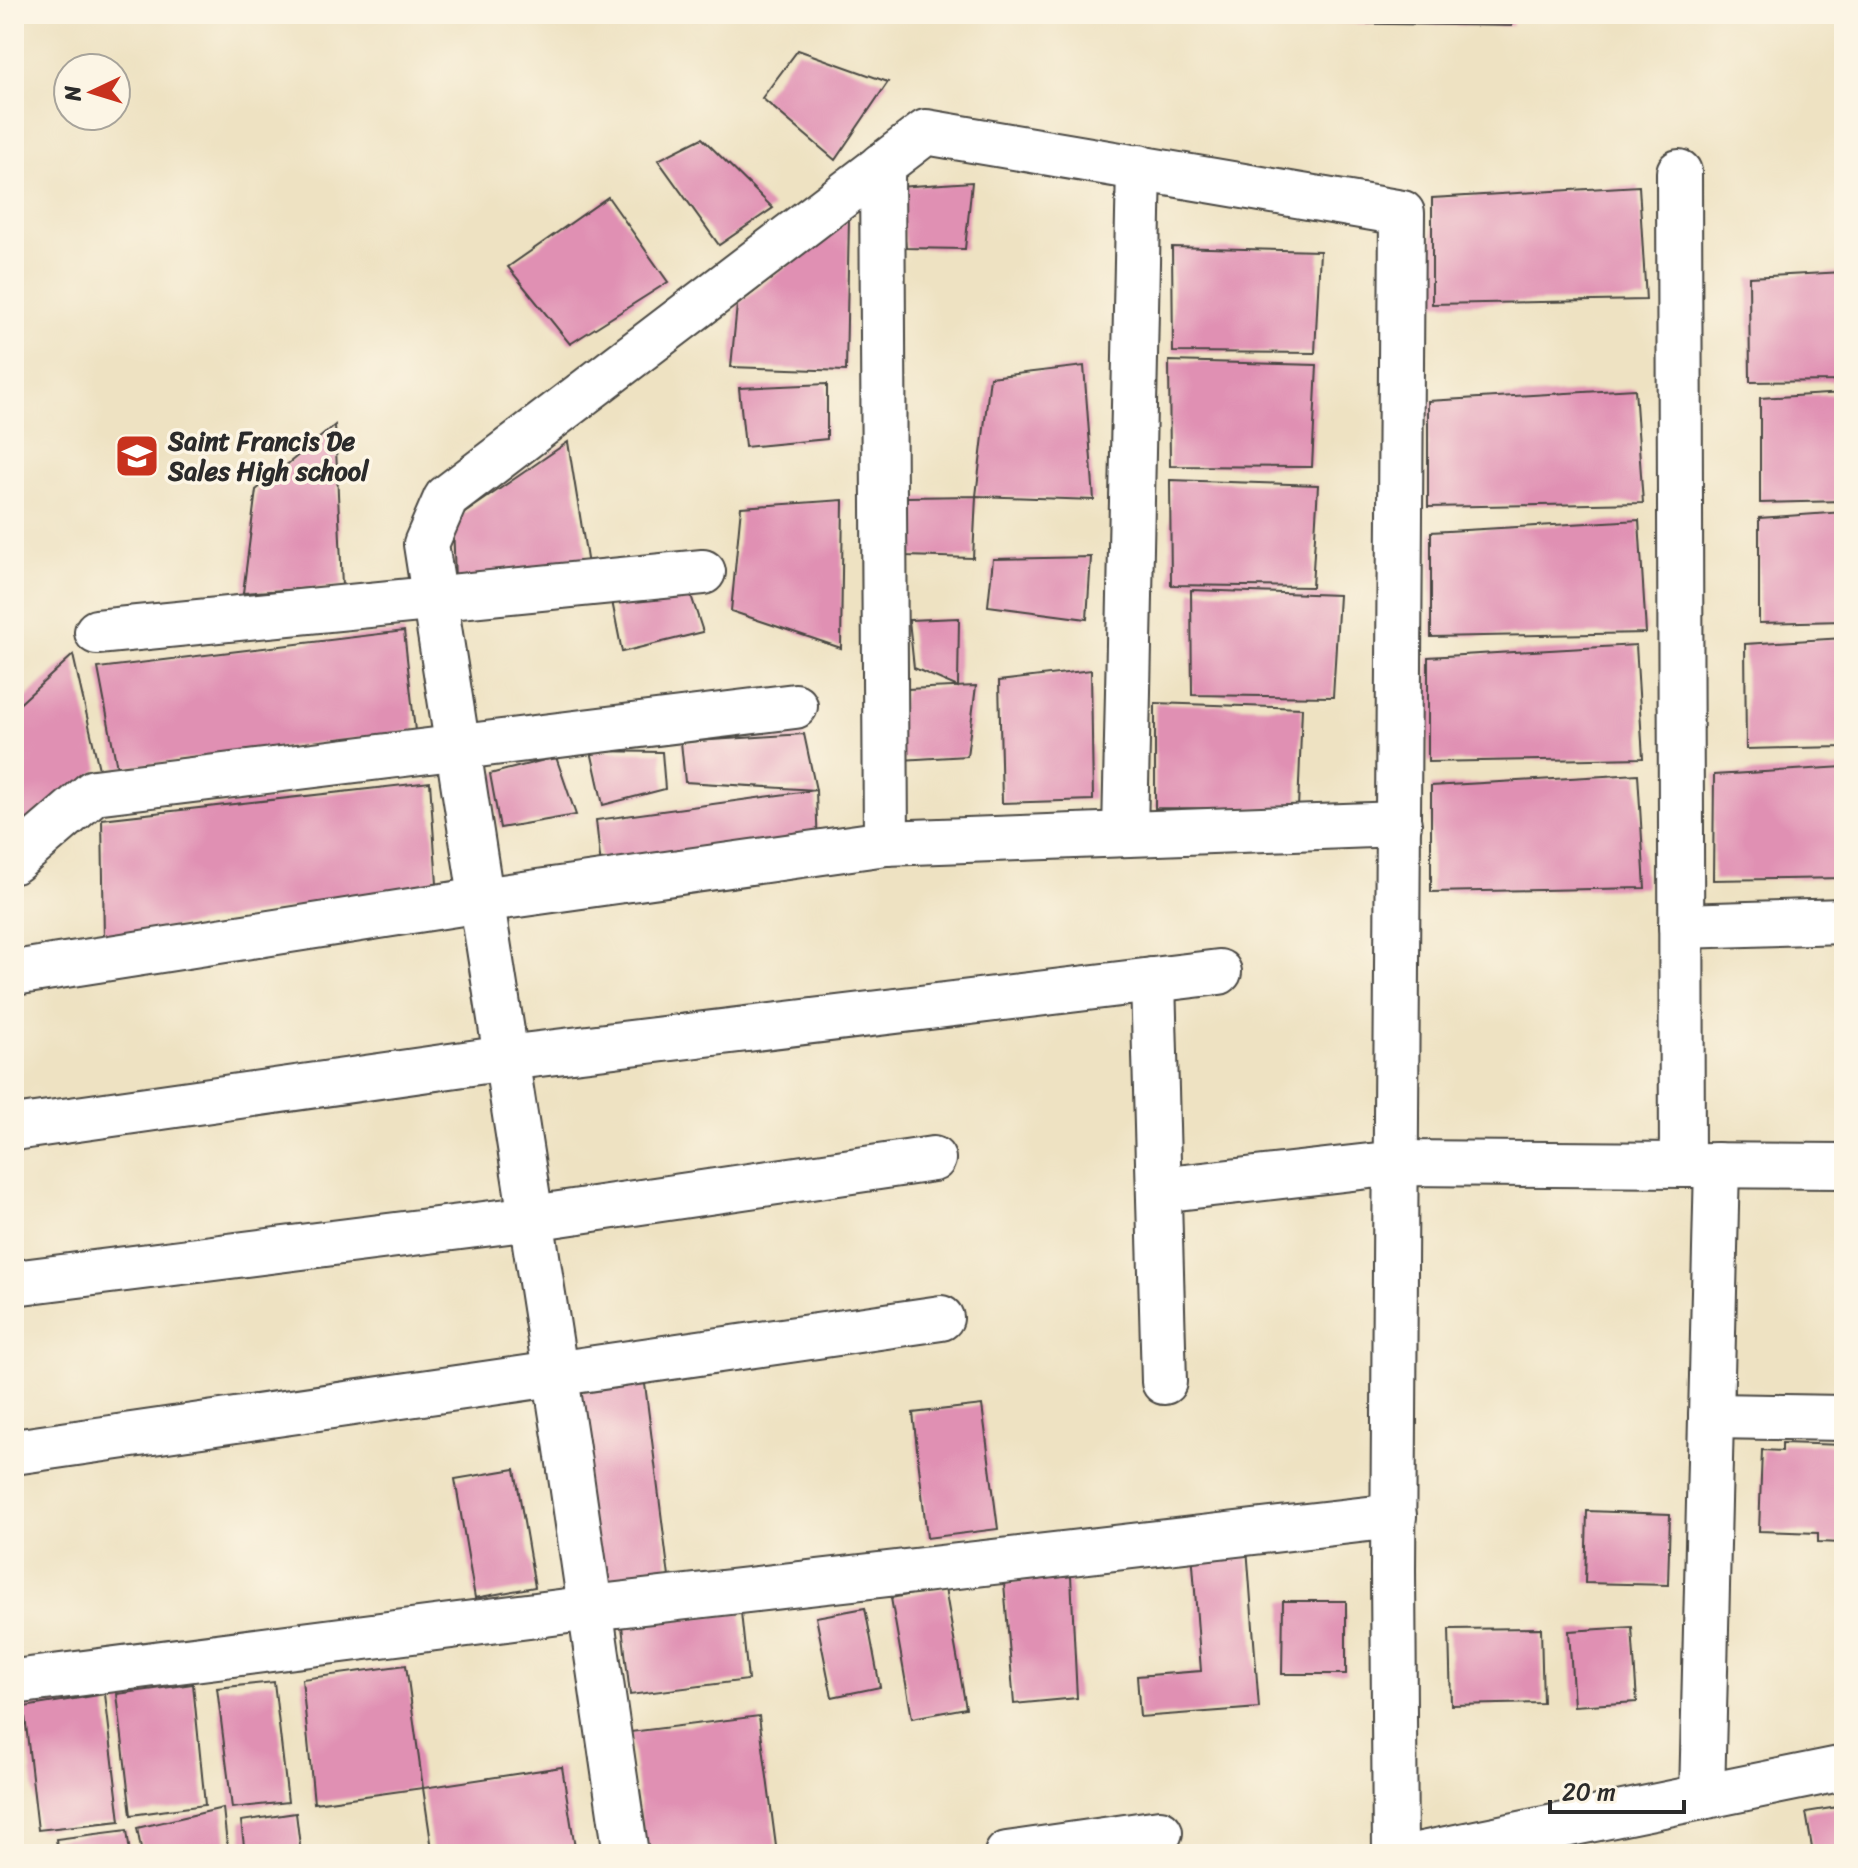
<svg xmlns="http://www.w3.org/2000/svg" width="1858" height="1868" viewBox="0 0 1858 1868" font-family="Sriracha,sans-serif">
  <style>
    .building { fill: #e090b3 }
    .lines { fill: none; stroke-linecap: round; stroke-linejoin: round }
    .minor-casing { stroke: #484642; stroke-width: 48 }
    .minor { stroke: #fff; stroke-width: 44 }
    .labels { text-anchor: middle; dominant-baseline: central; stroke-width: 7; stroke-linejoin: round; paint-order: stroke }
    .poi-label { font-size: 26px; font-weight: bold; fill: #2b2b2b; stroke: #fcf5e5; text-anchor: start }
  </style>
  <rect width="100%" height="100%" fill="#fcf5e5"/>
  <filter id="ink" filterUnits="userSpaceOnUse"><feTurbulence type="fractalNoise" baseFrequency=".0125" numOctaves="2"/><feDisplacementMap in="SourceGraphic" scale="16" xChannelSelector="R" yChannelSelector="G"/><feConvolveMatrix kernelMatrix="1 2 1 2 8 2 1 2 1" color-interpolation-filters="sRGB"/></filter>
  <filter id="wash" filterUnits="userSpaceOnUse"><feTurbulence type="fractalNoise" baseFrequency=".006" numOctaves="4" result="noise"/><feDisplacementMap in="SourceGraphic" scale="32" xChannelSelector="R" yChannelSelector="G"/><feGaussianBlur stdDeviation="1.8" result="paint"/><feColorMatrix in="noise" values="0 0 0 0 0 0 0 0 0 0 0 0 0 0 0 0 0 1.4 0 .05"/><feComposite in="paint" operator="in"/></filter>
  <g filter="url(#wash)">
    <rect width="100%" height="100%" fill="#eee2c2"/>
    <g id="blocks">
      <g class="building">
        <path d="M1267,14H1512V26L1267,22Z"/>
        <path d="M798,50L888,82L835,160L762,98Z"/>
        <path d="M702,138L773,208L719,245L658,160Z"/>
        <path d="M972,182L965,249L906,248L898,187Z"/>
        <path d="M1639,186L1646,300L1432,304V198Z"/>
        <path d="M608,197L668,282L570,344L508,267Z"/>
        <path d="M849,218L846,371L731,367L737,305Z"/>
        <path d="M1172,247L1320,251L1315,353L1173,352Z"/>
        <path d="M1844,272V381L1750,382L1749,277Z"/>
        <path d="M1169,361L1317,365L1312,467L1170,466Z"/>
        <path d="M1084,366L1094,500L976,496L973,558L906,556V497L976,496L990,377Z"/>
        <path d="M827,384V439L745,447L739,388Z"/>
        <path d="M1635,389L1643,503L1428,507V401Z"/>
        <path d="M1844,393V501L1760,503V398Z"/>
        <path d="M335,425L342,586L243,593L256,490Z"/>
        <path d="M568,442L588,565L455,580L453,521Z"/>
        <path d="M1170,480L1318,485L1312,587L1171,585Z"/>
        <path d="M843,500L841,648L731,611L741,507Z"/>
        <path d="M1844,512V621L1759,623V518Z"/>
        <path d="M1639,520L1646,633L1431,637V532Z"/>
        <path d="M1091,557L1087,619L988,606L993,559Z"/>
        <path d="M1191,590L1339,595L1333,697L1192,695Z"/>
        <path d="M690,592L703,632L622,652L612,601Z"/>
        <path d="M959,618L958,687L914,668L909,620Z"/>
        <path d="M404,631L415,731L117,768L98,668Z"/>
        <path d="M1844,638V747L1746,749L1745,644Z"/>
        <path d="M1636,645L1643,758L1428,762V657Z"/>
        <path d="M73,655L99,769L14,837V709Z"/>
        <path d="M1091,670L1093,800L1002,803L999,681Z"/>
        <path d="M976,686L967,756L885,761L906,689Z"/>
        <path d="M1155,703L1302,708L1298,809L1155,808Z"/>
        <path d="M804,734L816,790L818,852L601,867L596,820L816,790L685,782L681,742Z"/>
        <path d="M591,751L662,752L665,789L603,805Z"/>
        <path d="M556,757L576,815L500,828L490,774Z"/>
        <path d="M1844,767V878L1713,880L1714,775Z"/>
        <path d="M1638,774L1645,888L1431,892V786Z"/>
        <path d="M430,782L437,884L104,939L102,819Z"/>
        <path d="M645,1384L669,1577L596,1585L575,1392Z"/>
        <path d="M982,1405L998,1529L927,1538L913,1413Z"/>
        <path d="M1782,1443L1844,1445L1841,1543L1818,1542V1533L1759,1531L1762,1450L1782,1451Z"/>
        <path d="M515,1469L535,1587L475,1598L455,1479Z"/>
        <path d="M1587,1511L1670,1514L1668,1585L1585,1583Z"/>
        <path d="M1247,1547L1259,1708L1140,1717L1137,1676L1201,1671L1192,1551Z"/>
        <path d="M1071,1576L1077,1698L1014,1704L1004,1583Z"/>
        <path d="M945,1588L966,1708L912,1718L891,1598Z"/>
        <path d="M1283,1601H1346V1674H1282Z"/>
        <path d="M865,1608L880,1687L832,1697L816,1617Z"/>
        <path d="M741,1612L748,1680L630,1695L622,1626Z"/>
        <path d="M1632,1627L1637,1702L1574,1706L1569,1631Z"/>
        <path d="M1541,1628L1543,1703L1451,1705L1449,1629Z"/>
        <path d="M406,1665L423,1788L314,1803L302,1679Z"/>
        <path d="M274,1682L288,1802L232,1808L217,1688Z"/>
        <path d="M193,1684L205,1805L131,1815L117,1694Z"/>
        <path d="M105,1694L120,1821L38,1830L24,1707Z"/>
        <path d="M759,1716L777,1854H646L630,1732Z"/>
        <path d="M562,1767L576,1854H412L432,1849L423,1788Z"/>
        <path d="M1844,1806V1854H1813L1806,1812Z"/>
        <path d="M223,1808L228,1854H142L137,1828Z"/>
        <path d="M296,1813L301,1854H245L241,1821Z"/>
        <path d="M127,1830L130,1854H58L56,1839Z"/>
      </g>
    </g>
  </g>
  <g filter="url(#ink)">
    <use href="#blocks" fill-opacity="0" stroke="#484642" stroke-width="2"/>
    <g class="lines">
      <g class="minor-casing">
        <g id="minor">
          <path d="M882,165L886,843"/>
          <path d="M1679,172L1682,1165"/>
          <path d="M97,632L703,572"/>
          <path d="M1125,834L1139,167"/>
          <path d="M14,861L94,792L795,706"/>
          <path d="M1681,926L1844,921"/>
          <path d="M14,973L481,900L886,843L1399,824"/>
          <path d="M1153,980L1164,1382"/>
          <path d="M14,1128L506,1058L1219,972"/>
          <path d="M1159,1190L1396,1163L1844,1166"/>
          <path d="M14,1283L532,1218L933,1159"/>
          <path d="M1711,1416L1844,1418"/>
          <path d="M14,1452L941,1318"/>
          <path d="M14,1682L591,1608L1394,1516"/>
          <path d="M1702,1797L1717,1165"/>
          <path d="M626,1854L566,1442L426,544L446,498L926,132L1402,213L1393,1570L1395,1854"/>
          <path d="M1007,1854L1160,1832"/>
          <path d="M1422,1854L1844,1768"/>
        </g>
      </g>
      <use href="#minor" class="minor"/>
    </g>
  </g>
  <defs>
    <g id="school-square" transform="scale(2.3)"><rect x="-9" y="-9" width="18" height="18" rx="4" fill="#c8321e" stroke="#fcf5e5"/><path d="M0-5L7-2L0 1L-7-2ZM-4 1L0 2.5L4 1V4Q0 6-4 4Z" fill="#fff"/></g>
  </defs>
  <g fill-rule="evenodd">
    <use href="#school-square" x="137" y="456"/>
  </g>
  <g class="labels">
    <g class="poi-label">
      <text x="168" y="441">Saint Francis De<tspan x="168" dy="30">Sales High school</tspan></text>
    </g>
  </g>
  <rect width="1858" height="1868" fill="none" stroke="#fcf5e5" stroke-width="48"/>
  <g transform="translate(92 92) rotate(266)"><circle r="38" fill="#fcf5e5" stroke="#a8a49b" stroke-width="2"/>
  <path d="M0-6L14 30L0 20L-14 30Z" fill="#c8321e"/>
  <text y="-12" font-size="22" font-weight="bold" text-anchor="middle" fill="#2b2b2b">N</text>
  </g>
  <path d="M1550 1800v12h134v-12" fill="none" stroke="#2b2b2b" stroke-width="4"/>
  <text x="1562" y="1800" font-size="24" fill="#2b2b2b" stroke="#fcf5e5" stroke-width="6" paint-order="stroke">20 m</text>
</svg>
